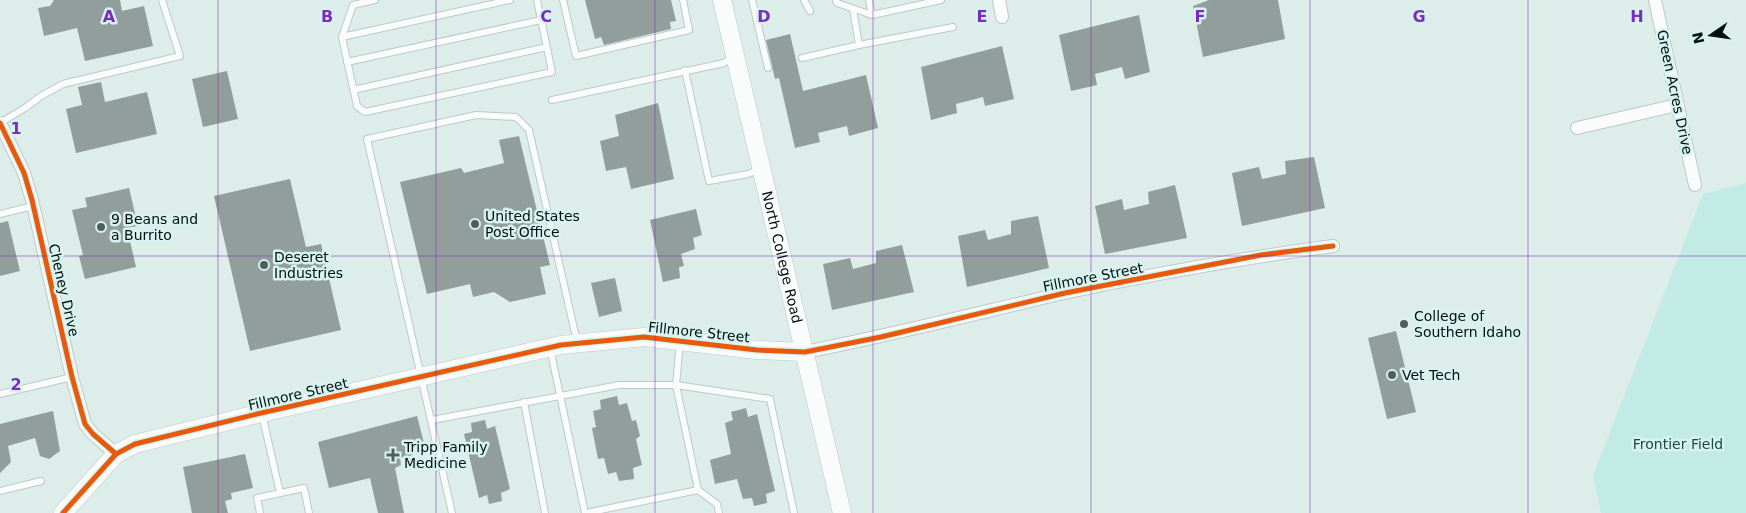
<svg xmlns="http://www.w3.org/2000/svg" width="1746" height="513" viewBox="0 0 1746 513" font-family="'DejaVu Sans',sans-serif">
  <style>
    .green { fill: #c3ebe6 }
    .building { fill: #929e9c }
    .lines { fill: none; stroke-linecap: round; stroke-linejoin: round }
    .lane-casing { stroke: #bdc9c7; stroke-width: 8 }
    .street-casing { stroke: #bdc9c7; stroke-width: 14 }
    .secondary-casing { stroke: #bdc9c7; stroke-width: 19 }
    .lane { stroke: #fafcfc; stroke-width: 6 }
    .street { stroke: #fafcfc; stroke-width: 12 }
    .secondary { stroke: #fafcfc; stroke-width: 18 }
    .cycleway-casing { stroke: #d7f3ef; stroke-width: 8 }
    .cycleway { stroke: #e8590c; stroke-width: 5 }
    .grid { fill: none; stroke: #7b2cbf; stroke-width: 1; stroke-opacity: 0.55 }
    .poi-dot { fill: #515d5a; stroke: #d7f3ef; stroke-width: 2 }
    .labels { text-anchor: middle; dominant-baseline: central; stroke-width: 5; stroke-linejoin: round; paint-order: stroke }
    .street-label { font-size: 14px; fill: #050f0d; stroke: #d7f3ef }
    .poi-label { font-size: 14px; fill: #050f0d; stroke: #d7f3ef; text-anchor: start }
    .park-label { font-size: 14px; fill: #194945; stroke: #d7f3ef }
    .grid-label { font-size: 16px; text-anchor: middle; font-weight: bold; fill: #7b2cbf; stroke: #d7f3ef; stroke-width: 5; stroke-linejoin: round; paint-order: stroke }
  </style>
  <rect width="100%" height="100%" fill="#ddedea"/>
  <path class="green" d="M1746,183V513H1601L1593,475L1703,194Z"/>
  <g class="building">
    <path d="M54,0H120L122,11L144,6L153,46L85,61L77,28L44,36L38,8L50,6Z"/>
    <path d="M585,0H671L676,21L670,22L671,29L604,45L601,37L595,39Z"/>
    <path d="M1209,0H1278L1285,39L1203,57L1193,6Z"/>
    <path d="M1139,15L1150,72L1125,79L1122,67L1095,74L1097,85L1071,91L1059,35Z"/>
    <path d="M790,34L803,91L866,75L878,128L849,136L847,126L818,133L820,142L795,148L779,78L775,79L766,40Z"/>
    <path d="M1002,46L1014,99L985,106L983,97L956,104L957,113L931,120L921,67Z"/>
    <path d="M227,71L238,119L203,127L192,79Z"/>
    <path d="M101,82L105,102L147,92L157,134L76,153L66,109L82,105L78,87Z"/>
    <path d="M658,103L674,179L631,189L626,167L606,171L600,141L619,136L615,115Z"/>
    <path d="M519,136L550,265L540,267L546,294L510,302L494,292L473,297L470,284L427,294L400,182L461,168L464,173L504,163L499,140Z"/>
    <path d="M1314,157L1325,208L1242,226L1232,173L1259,167L1262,179L1286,174L1285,161Z"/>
    <path d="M290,179L306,247L321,244L341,330L250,351L214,196Z"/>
    <path d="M1175,185L1187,238L1105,254L1095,206L1122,199L1124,210L1149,204L1148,192Z"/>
    <path d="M129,188L138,226L127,228L136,267L85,279L79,256L83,255L72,210L87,207L85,198Z"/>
    <path d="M696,209L702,235L693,238L695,249L681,254L684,266L679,267L680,278L663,282L650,220Z"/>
    <path d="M1038,216L1049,268L967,287L958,236L985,230L988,240L1011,234V221Z"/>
    <path d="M8,221L20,271L0,276V223Z"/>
    <path d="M902,245L914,292L832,310L823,264L850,258L853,269L876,263V251Z"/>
    <path d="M615,278L622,311L599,317L591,283Z"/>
    <path d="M1396,331L1416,412L1387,419L1368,338Z"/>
    <path d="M617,396L619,405L627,403L632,421L636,420L640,436L636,439L642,465L633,468L634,479L619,481L616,472L608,474L604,458L598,459L592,428L596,427L593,411L601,409L600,400Z"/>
    <path d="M746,408L748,417L757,414L775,491L766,494L767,503L754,506L752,498L743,499L737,479L715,484L710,460L731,454L725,423L733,420L731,412Z"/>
    <path d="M53,411L60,451L49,459L40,456L35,438L8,446L11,462L0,473V424Z"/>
    <path d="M417,416L425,447L413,449V455L400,458L401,465L395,468L404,513H378L370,478L329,488L318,442Z"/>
    <path d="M485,420L487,429L495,426L510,489L501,493L502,501L489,504L487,495L479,498L464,434L472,432L471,423Z"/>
    <path d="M245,454L253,488L231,493L232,499L225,501L228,513H192L183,467Z"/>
  </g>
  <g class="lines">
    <g class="lane-casing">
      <g id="lane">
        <path d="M375,0L353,5L342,37L357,106L365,112L552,72L537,0"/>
        <path d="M563,0L576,56L689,30L683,0"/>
        <path d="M752,0L768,68"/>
        <path d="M804,0L810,11"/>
        <path d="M836,0L837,3L872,15"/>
        <path d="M869,0L872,15L941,0"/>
        <path d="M342,37L510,0"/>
        <path d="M859,45L953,27"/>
        <path d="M802,58L859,45L853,9"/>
        <path d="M347,62L541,20"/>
        <path d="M685,70L709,181L748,174L761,169"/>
        <path d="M353,90L547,47"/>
        <path d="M552,100L724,63L734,56"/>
        <path d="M0,123L25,108L41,96L63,84L180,56L162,0"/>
        <path d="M0,214L33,206"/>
        <path d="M680,342L676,385L698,490L717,504L719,513"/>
        <path d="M550,348L585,513"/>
        <path d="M0,394L72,377"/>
        <path d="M524,402L545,513"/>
        <path d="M262,414L280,493"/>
        <path d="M432,420L619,385H676L770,399L794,513"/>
        <path d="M0,491L41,481"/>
        <path d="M260,513L257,498L304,488L309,513"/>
        <path d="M452,513L367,139L476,115L516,117L529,130L577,342"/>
        <path d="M586,513L698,490"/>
      </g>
    </g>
    <g class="street-casing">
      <g id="street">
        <path d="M999,0L1002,17"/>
        <path d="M1655,0L1695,185"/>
        <path d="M0,123L24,173L32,200L72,377L85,424L93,434L116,454"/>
        <path d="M1577,128L1677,105"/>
        <path d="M805,352C892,335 978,313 1064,293C1153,274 1243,258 1333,246"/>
      </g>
    </g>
    <g class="secondary-casing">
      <g id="secondary">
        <path id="s1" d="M722,0L842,513"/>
        <path d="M63,513L116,454L135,444L261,413L561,345L644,337L757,350L805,352"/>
      </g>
    </g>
    <use href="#lane" class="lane"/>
    <use href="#street" class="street"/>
    <use href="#secondary" class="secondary"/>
    <g class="cycleway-casing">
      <g id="cycleway">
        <path d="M0,123L24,173L32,200L72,377L85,424L93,434L116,454"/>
        <path d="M63,513L116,454L135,444L261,413L561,345L644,337L757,350L805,352L881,337L1065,293L1261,255L1333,246"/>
      </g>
    </g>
    <use href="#cycleway" class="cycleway"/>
  </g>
  <path class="grid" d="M218,0V513M436,0V513M655,0V513M873,0V513M1091,0V513M1310,0V513M1528,0V513M0,256H1746"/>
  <g class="poi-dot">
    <circle cx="475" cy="224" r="5"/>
    <circle cx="101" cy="227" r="5"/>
    <circle cx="264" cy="265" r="5"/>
    <circle cx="1404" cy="324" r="5"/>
    <circle cx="1392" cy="375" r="5"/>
    <path d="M390.5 447.5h5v5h5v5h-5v5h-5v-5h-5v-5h5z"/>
  </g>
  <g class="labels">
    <g class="street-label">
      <text transform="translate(1675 92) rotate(78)">Green Acres Drive</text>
      <text stroke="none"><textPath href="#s1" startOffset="264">North College Road</textPath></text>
      <text transform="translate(1093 277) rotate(-11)">Fillmore Street</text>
      <text transform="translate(64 290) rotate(77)">Cheney Drive</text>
      <text transform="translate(699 332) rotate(6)">Fillmore Street</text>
      <text transform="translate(298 394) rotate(-13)">Fillmore Street</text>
    </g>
    <g class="poi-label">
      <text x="485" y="216">United States<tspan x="485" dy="16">Post Office</tspan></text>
      <text x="111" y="219">9 Beans and<tspan x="111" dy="16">a Burrito</tspan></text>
      <text x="274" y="257">Deseret<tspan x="274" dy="16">Industries</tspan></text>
      <text x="1414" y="316">College of<tspan x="1414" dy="16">Southern Idaho</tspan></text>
      <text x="1402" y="375">Vet Tech</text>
      <text x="404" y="447">Tripp Family<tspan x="404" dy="16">Medicine</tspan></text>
    </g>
    <g class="park-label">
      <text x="1678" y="444">Frontier Field</text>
    </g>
  </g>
  <g class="grid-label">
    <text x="109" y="22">A</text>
    <text x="327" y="22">B</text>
    <text x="546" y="22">C</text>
    <text x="764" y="22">D</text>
    <text x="982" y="22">E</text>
    <text x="1200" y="22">F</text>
    <text x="1419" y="22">G</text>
    <text x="1637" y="22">H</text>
    <text x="16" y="134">1</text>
    <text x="16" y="390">2</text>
  </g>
  <g transform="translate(1711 35) rotate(257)" stroke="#d7f3ef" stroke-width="4" paint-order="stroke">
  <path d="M0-4L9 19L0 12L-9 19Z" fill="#050f0d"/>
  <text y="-8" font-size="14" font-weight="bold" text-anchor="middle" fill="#050f0d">N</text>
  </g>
</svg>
